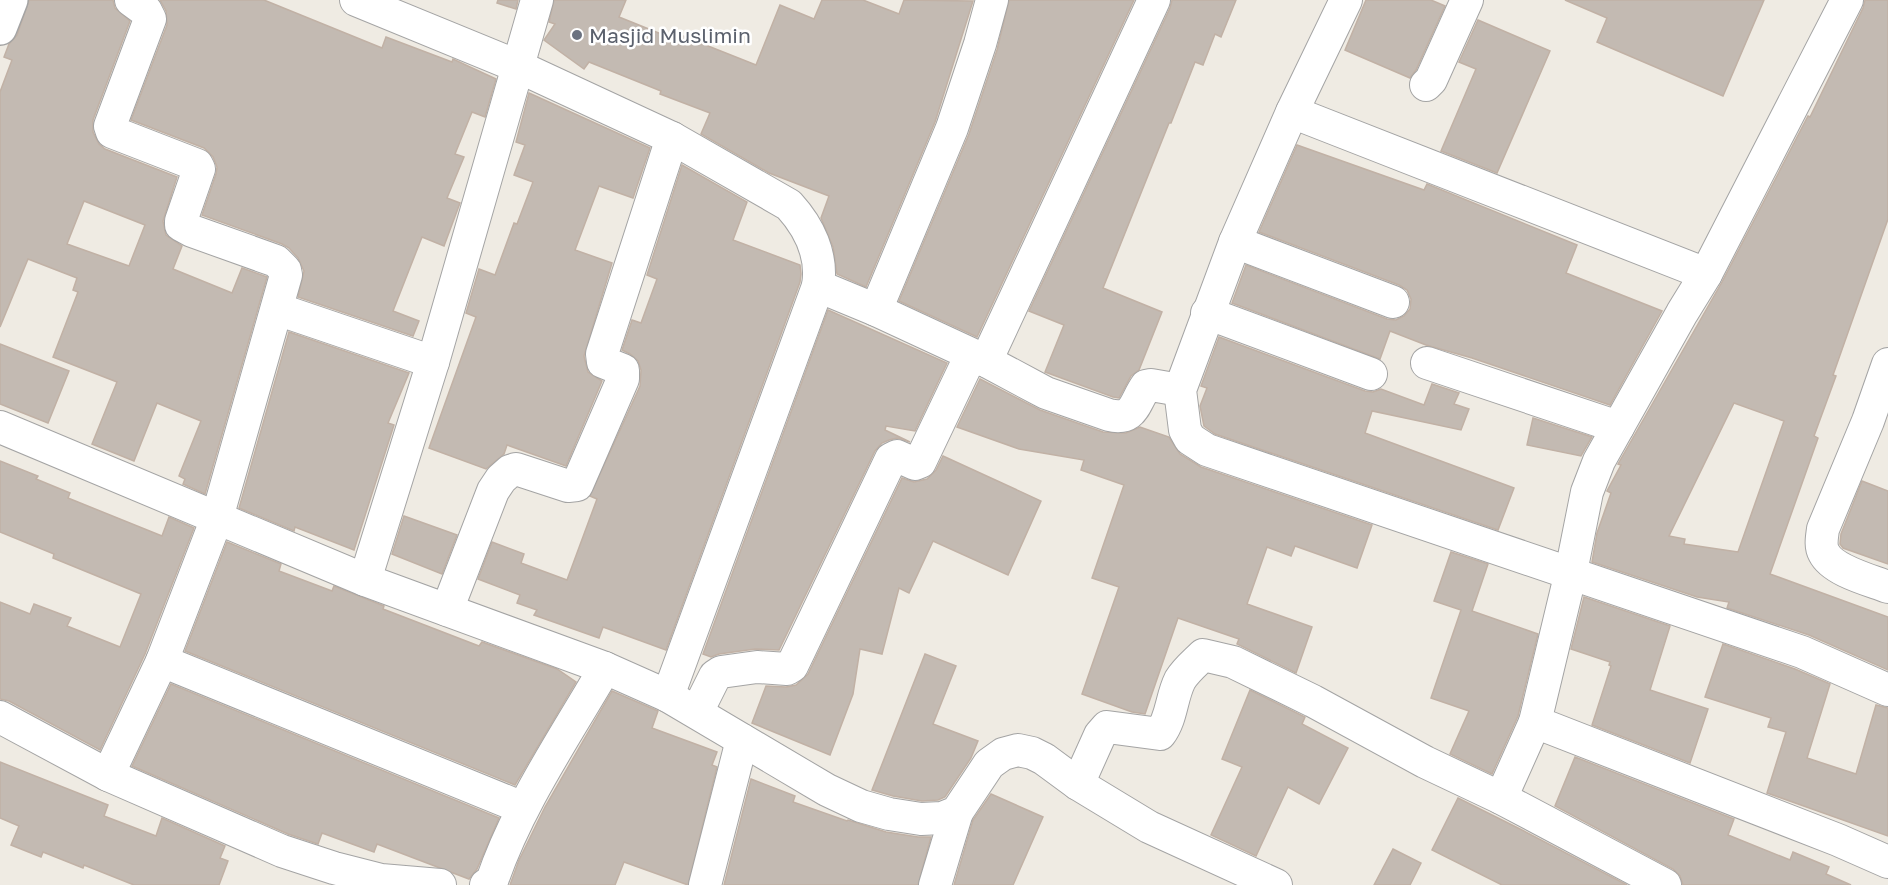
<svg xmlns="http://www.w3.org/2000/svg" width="1888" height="885" viewBox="0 0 1888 885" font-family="'Golos Text',sans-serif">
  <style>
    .building { fill: #c3bab2; stroke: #c1b1a5; stroke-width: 1.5; fill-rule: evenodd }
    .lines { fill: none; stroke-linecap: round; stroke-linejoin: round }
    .minor-casing { stroke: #a4a4a4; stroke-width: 34 }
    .tertiary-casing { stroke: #a4a4a4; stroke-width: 36 }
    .minor { stroke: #fff; stroke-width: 32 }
    .tertiary { stroke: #fff; stroke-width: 33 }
    .worship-dot { fill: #6b7280; stroke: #fff; stroke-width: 2 }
    .labels { text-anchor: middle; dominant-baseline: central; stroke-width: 5; stroke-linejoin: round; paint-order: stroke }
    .worship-label { font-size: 21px; fill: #5b616d; stroke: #fff; text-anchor: start }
  </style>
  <rect width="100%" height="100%" fill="#efebe3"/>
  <g class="building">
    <path d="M29,0H113L115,8L130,21L93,120V132L99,144L105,149L177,177L163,221L166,235L182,246L173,269L232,293L242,268L267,277L205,494L183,484L185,479L179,476L201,421L157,403L134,461L92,444L117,382L53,357L78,292L73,290L77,278L28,259L0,327V92L12,60L4,57L9,44L17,35ZM84,201L145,225L129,266L67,244Z"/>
    <path d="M160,0H264L382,48L386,37L452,62L453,59L496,79L485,117L472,112L455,154L464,157L447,198L460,203L444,246L422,237L393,311L419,321L413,336L298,297L304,271L298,258L289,248L282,244L202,215L216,174L217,167L213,157L204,148L131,120L167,25L166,11Z"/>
    <path d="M498,0H518L516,9L497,3Z"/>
    <path d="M554,0H626L619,17L681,42L683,36L756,65L780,5L814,19L822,0H863L899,14L904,0L973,1L935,122L866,287L837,274L833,247L821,218L829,196L769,173L701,134L710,113L660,94L661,91L589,62L584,69L544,40L555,24L549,22Z"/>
    <path d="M1009,0H1134L977,337L899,301L969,134L997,50Z"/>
    <path d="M1172,0H1236L1221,37L1215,34L1203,65L1195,62L1171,123H1169L1103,288L1162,312L1139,370L1131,376L1119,398L1113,397L1045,372L1064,325L1029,311L1170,8Z"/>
    <path d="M1366,0H1431L1445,6L1416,70L1410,78L1345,50Z"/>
    <path d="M1565,0H1764L1723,96L1597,42L1607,18Z"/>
    <path d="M1865,0H1888V219L1833,375L1836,376L1814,436L1818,438L1770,574L1888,617V670L1809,635L1727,608L1729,602L1697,597L1592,562L1597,533L1611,493L1607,491L1621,465L1618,464L1722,282L1808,116L1810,117L1863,8ZM1734,403L1784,421L1738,552L1684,544L1685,539L1669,536Z"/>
    <path d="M1478,20L1550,51L1497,173L1441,151L1476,69L1459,62Z"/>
    <path d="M529,93L650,148L633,198L599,186L575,250L612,263L584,356L588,372L602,381L566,466L507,445L504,454L486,469L429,448L476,317L466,313L479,269L495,275L514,223L517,224L533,182L514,175L525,145L516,142Z"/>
    <path d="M1297,145L1424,190L1427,184L1577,245L1566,273L1662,311L1610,405L1472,358L1426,345L1390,331L1380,359L1232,303L1246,265L1387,319L1396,320L1404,316L1410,309L1411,299L1407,290L1399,285L1259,232Z"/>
    <path d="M682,165L747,202L733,240L800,265L801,274L800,282L666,650L603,627L599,638L534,615L537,610L517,603L520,595L478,579L492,542L524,554L521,563L567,580L597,499L590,496L640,386L641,370L638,361L630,354L622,350L632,320L641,323L657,279L647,275Z"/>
    <path d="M828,310L947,363L915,431L886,426L885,430L910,442L897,438L889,440L882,443L875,451L779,650L755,649L719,654L711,657L703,654Z"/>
    <path d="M289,332L409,373L388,423L394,425L354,550L295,527L294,531L239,508Z"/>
    <path d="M1219,337L1365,391L1373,392L1381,389L1424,405L1432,384L1459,393L1454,404L1469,409L1461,430L1372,411L1365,433L1514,488L1498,530L1215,434L1204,426L1200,406L1207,388L1201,386Z"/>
    <path d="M0,344L69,371L48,423L0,404Z"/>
    <path d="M980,379L1040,410L1103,432L1126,433L1140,427L1169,437L1180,454L1201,467L1372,525L1357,568L1295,546L1291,556L1267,547L1247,604L1312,627L1296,673L1237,644L1239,639L1178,618L1145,714L1132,712L1082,694L1119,587L1092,578L1124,485L1081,470L1084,460L1019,449L957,427Z"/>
    <path d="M1533,418L1592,437L1581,456L1527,445Z"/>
    <path d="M943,456L1041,501L1008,575L933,541L909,593L899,588L882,654L860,649L853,694L830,755L752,723L766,686L786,687L796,685L808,674L902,478L914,482L927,479L936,470Z"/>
    <path d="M0,461L38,476L36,479L70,493L68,498L162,536L169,517L194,528L145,654L100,750L9,701L0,699V602L30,614L34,604L71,618L67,626L120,647L141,594L53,558L54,554L0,532Z"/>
    <path d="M1862,481L1888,491V564L1843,548L1840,544L1841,534Z"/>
    <path d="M404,516L457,535L442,574L392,554Z"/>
    <path d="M227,542L281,564L279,571L332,591L334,586L384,606L383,609L479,646L482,642L557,669L576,682L515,785L185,651Z"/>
    <path d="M1451,552L1488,564L1472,611L1538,634L1518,716L1492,774L1450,754L1469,711L1431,698L1461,610L1434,601Z"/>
    <path d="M1584,597L1670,626L1650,690L1708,709L1690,763L1592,725L1611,666L1609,665L1610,662L1571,649Z"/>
    <path d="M1723,644L1795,669L1830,684L1807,758L1856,774L1876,705L1888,708V836L1767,793L1786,732L1768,727L1771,718L1705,697Z"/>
    <path d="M925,654L956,666L933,724L978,741L971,758L945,797L938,800L922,801L893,796L872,790Z"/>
    <path d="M171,684L499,818L477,869L469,879L377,844L374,852L322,833L318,844L288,834L132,766Z"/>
    <path d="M1250,690L1305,717L1302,724L1348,748L1319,804L1288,787L1256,856L1211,835L1242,767L1222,759Z"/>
    <path d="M612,691L658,711L652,728L717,752L712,765L717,767L688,885L624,862L615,885H510L519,860L545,807Z"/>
    <path d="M1575,757L1734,819L1728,835L1790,860L1793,852L1829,867L1826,874L1851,885H1683L1680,876L1673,869L1555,806Z"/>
    <path d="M0,762L108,805L104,816L156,836L162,818L225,846L220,858L228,861L219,885H134L84,865L83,868L43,852L41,857L11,845L19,826L0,818Z"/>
    <path d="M751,779L795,796L793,802L847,821L848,820L886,832L918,837H931L918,885H724Z"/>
    <path d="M991,794L1043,817L1013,885H954L973,820Z"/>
    <path d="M1458,798L1522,830L1627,885H1502L1432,850Z"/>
    <path d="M1393,849L1421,863L1410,885H1374Z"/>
  </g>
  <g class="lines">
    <g class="minor-casing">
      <g id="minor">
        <path d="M356,0L517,66L672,138L789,205C809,227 823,255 818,286L668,696"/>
        <path d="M992,0L980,44L952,128L876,310L986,361L1046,393L1109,415C1135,421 1134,403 1146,386L1151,385L1180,390"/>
        <path d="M1346,0L1292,112L1235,242L1180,390L1185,430L1190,439L1207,450L1802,652L1888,690"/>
        <path d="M1847,0L1706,274L1682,313L1599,461L1587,492L1571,572L1535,722L1838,840L1888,862"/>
        <path d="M1426,85L1431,80L1467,0"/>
        <path d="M1292,112L1706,274"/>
        <path d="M1235,242L1393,302"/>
        <path d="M818,286L876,310"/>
        <path d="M277,309L433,362"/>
        <path d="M1207,313L1371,374"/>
        <path d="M986,361L1154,0"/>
        <path d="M1427,363L1618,427"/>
        <path d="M1888,364L1868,421L1823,529C1822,537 1820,546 1824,553C1833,571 1870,580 1888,587"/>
        <path d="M0,427L365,580L605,668L668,696L827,790L861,806L889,814L921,819L942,818L957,812L989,764L1003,754L1018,750L1032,753L1044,759L1078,784L1149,827L1276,885"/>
        <path d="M365,580L433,362L537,0"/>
        <path d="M447,610L493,491L501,479L510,471L516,469L568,486L577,485L623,379V370L603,362L602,354L672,138"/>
        <path d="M162,661L523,808"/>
        <path d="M697,712L715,676L721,672L757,667L787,669L792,666L891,459L897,456L915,464L920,462L971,355"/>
        <path d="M0,717L108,775L282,851L334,868L381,880L440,885"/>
        <path d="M108,775L162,661L217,518L286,275L285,270L276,261L192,231L181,225V221L199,169L197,165L112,132L110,126L150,19L146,11L131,0"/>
        <path d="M1078,784L1100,735L1107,727L1160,734C1172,718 1171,698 1180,680C1186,670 1195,663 1203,655L1233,662L1313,701L1425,762L1501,798L1665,885"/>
        <path d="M1501,798L1535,722"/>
        <path d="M486,885L492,881C518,805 565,737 605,668"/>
        <path d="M705,885L742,740"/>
        <path d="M935,885L957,812"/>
      </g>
    </g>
    <g class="tertiary-casing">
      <path id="tertiary" d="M0,28L11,0"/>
    </g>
    <use href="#minor" class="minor"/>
    <use href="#tertiary" class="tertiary"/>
  </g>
  <circle class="worship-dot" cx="577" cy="35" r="6"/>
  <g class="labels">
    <g class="worship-label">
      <text x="589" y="35">Masjid Muslimin</text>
    </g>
  </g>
</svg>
